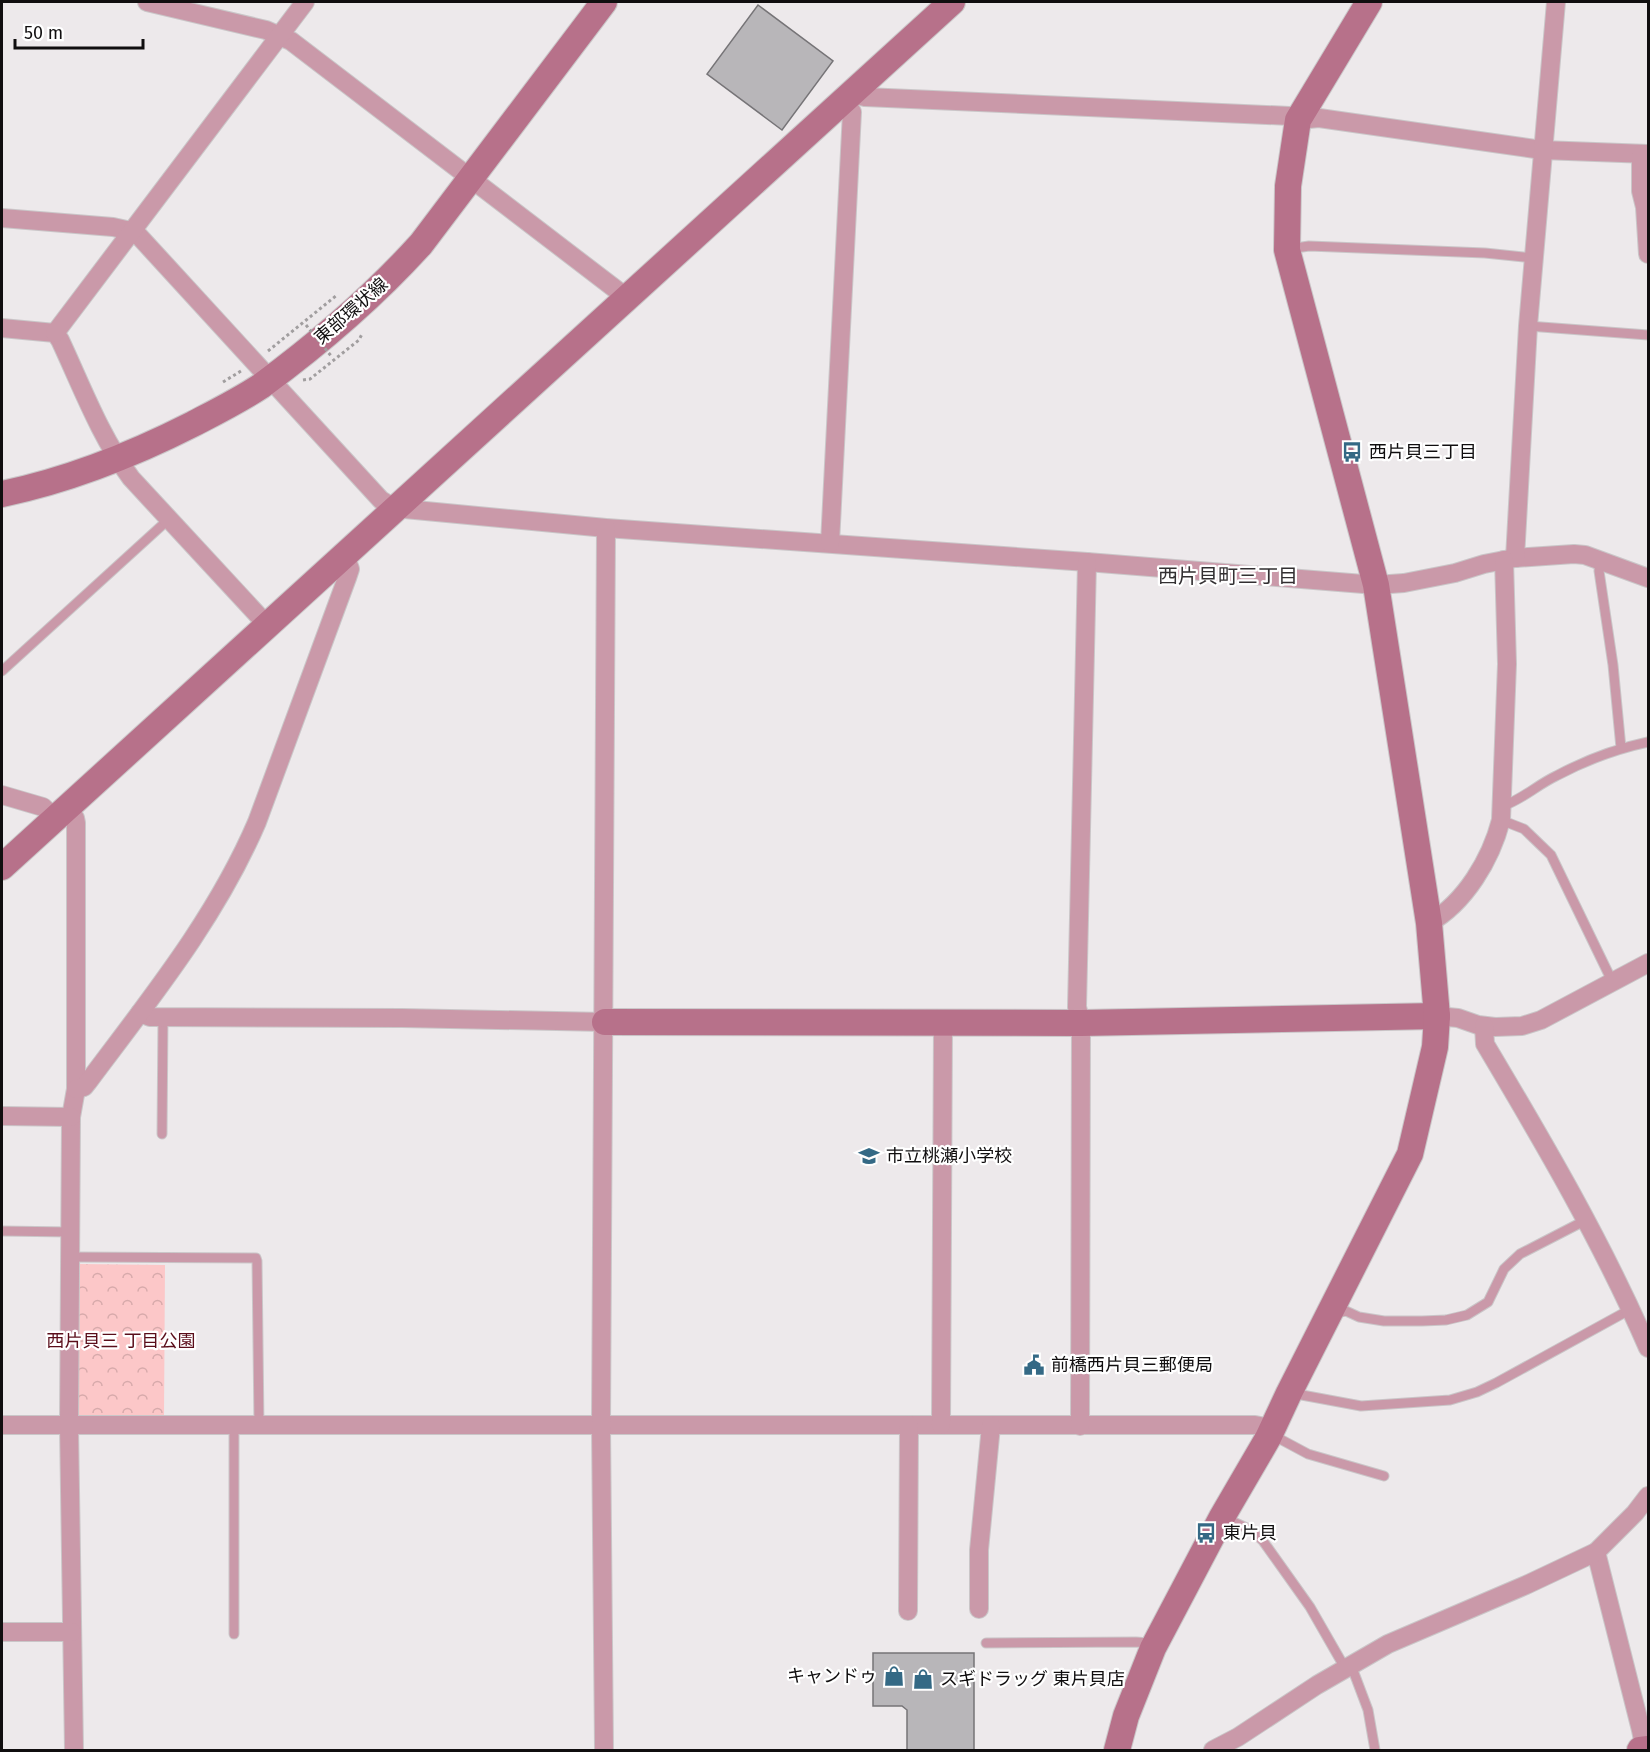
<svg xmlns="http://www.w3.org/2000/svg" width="1650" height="1752" viewBox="0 0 1650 1752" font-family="'Fira Sans','Noto Sans JP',sans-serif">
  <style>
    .park { fill: url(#park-crowns) }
    .building { fill: #b8b6b9; stroke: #767477; stroke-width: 1.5 }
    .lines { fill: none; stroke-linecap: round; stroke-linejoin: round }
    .lane-casing { stroke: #cac6c8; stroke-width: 11 }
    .street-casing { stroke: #cac6c8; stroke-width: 20 }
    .secondary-casing { stroke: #cac6c8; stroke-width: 28 }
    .path { stroke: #a19e9f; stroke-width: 3; stroke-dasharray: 3 3; stroke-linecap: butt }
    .lane { stroke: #ca99a9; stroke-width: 9 }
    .street { stroke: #ca99a9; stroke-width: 18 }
    .secondary { stroke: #b7718a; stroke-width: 26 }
    .path-bridge { stroke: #a19e9f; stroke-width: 3; stroke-dasharray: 3 3; stroke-linecap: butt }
    .labels { text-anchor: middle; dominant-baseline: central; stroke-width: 4.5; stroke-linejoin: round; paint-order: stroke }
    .street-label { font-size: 18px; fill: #100e0f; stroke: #fff }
    .poi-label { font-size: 18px; fill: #100e0f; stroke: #fff; text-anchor: start }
    .park-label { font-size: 18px; fill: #5a0d1a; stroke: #fff }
    .neighbourhood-label { font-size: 20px; fill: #322f31; stroke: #fff }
  </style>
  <defs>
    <pattern id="park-crowns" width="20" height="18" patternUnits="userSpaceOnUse" patternTransform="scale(1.5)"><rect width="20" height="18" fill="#fcc7c8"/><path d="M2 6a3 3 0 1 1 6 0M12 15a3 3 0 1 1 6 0" fill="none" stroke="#d7aaab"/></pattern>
  </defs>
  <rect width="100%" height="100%" fill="#ede9eb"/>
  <path class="park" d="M79,1264L165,1265L164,1418L77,1417Z"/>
  <g class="building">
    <path d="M758,5L833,61L782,130L707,74Z"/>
    <path d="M873,1653H974V1750H907V1710L902,1706H873Z"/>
  </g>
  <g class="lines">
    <g class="lane-casing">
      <g id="lane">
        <path d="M1289,249L1309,246L1485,253L1533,258"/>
        <path d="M1528,326L1648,335"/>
        <path d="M1600,560L1599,571L1613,665L1621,748"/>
        <path d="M2,671L170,518"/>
        <path d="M1503,806C1523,799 1537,785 1556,776C1586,760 1615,749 1648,742"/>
        <path d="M1501,820L1524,829L1551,855L1612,981"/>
        <path d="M162,1134L163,1017"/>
        <path d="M2,1231L70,1232"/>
        <path d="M70,1257L256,1258L257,1261L259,1425"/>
        <path d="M1333,1314L1346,1311L1359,1317L1384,1321H1422L1446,1320L1467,1315L1488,1302L1504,1269L1520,1254L1586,1220"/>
        <path d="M1291,1393L1361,1406L1450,1400L1477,1392L1496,1383L1631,1309"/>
        <path d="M1270,1439H1280L1308,1454L1384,1476"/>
        <path d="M1223,1517L1251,1530L1263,1541L1310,1607L1345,1668"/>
        <path d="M234,1634V1425"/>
        <path d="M986,1643L1136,1642L1149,1643L1151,1645"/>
        <path d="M1351,1665L1368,1710L1375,1750"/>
      </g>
    </g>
    <g class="street-casing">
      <g id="street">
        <path d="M147,2L266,30L291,41L618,291L625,299"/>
        <path d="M855,89L861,96L865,97L1290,116L1298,120L1319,118L1542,150L1648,154"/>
        <path d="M1641,154V191L1645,207L1648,254"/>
        <path d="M2,218L113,227L131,231L138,235L381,500L394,508L606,528L1087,562L1376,585L1404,583L1455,573L1484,564L1515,558L1574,554L1585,555L1648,578"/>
        <path d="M2,328L55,333L60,340C82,387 100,436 131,478L267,625"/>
        <path d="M55,333L305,2"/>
        <path d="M830,543L852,112L844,99"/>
        <path d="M1515,558L1528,326L1556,2"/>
        <path d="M2,795L43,807L55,818"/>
        <path d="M68,807L75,818L76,823V1089L71,1117L69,1425L74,1750"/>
        <path d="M1429,923C1465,903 1491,859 1501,820L1507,664L1504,560"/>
        <path d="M140,1013L150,1017L402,1018L605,1022"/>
        <path d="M1437,1016L1458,1018L1478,1025L1495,1027L1522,1026L1541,1020L1648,963"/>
        <path d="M1484,1026L1485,1044C1544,1143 1602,1242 1648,1348"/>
        <path d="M76,1089L84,1087L88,1082C150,999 216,918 257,822L347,578L350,569L345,555"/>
        <path d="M2,1116L71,1117"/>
        <path d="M2,1425H1255L1265,1427L1268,1438"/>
        <path d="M941,1425L943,1023"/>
        <path d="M1080,1426L1081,1023L1077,1007L1087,562"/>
        <path d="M1596,1552L1641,1730L1645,1750H1647"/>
        <path d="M979,1609V1550L991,1426"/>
        <path d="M908,1611L909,1425"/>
        <path d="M2,1632H72"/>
        <path d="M604,1750L601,1426L606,528"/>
        <path d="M1213,1750L1238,1737L1317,1685L1388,1644L1526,1585L1596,1552L1635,1513L1648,1496"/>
      </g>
    </g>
    <g class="secondary-casing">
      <g id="secondary">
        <path d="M2,494C69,480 132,455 193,424C216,412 240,400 261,386C318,344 373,297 421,244L604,2"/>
        <path d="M2,867L952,2"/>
        <path d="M605,1022L1081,1023L1437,1016"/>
        <path d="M1117,1750L1126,1716L1153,1648L1222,1517L1268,1438L1289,1393L1410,1154L1435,1047L1437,1016L1429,923L1376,585L1287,250L1288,186L1298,120L1369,2"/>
        <path d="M1640,1750L1648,1749"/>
      </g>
    </g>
    <g class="path">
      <path d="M268,351L337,295"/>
      <path d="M303,380L310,379L359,340L362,334"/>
      <path d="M223,382L241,371"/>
    </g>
    <use href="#lane" class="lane"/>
    <use href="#street" class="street"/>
    <use href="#secondary" class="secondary"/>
    <path class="path-bridge" d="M306,325L332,357"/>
  </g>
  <defs>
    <g id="bus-bare" transform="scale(1.62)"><path d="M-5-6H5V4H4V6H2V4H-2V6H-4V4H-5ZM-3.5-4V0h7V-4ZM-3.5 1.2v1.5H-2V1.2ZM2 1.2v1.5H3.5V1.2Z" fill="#346985" stroke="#fff" stroke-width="2.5" paint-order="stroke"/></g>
    <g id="school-bare" transform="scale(1.62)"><path d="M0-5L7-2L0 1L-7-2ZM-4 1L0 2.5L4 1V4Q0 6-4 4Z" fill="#346985" stroke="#fff" stroke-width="2.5" paint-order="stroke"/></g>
    <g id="civic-bare" transform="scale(1.62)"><path d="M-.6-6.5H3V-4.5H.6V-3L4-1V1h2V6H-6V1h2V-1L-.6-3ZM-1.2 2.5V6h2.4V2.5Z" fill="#346985" stroke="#fff" stroke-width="2.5" paint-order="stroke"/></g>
    <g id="shop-bare" transform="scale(1.62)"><path d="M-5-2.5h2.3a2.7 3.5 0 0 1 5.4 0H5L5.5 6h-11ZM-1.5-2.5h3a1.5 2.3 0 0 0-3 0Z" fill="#346985" stroke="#fff" stroke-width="2.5" paint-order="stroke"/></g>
  </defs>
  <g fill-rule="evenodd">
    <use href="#bus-bare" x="1352" y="452"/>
    <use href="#school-bare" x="869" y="1156"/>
    <use href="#civic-bare" x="1034" y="1365"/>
    <use href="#bus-bare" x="1206" y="1533"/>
    <use href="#shop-bare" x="894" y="1676"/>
    <use href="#shop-bare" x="923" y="1679"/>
  </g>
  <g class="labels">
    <g class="street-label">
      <text transform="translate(351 311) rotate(-41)">東部環状線</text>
    </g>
    <g class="poi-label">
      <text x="1369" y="452">西片貝三丁目</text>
      <text x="886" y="1156">市立桃瀬小学校</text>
      <text x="1051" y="1365">前橋西片貝三郵便局</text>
      <text x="1223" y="1533">東片貝</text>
      <text x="877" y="1676" text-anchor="end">キャンドゥ</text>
      <text x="940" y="1679">スギドラッグ 東片貝店</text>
    </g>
    <g class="park-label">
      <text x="121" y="1341">西片貝三 丁目公園</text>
    </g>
    <g class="neighbourhood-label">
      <text x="1228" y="576">西片貝町三丁目</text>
    </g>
  </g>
  <rect width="1650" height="1752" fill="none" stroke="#100e0f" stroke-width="6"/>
  <path d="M15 39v9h128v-9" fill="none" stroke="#100e0f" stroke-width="3"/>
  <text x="24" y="39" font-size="18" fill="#100e0f" stroke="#ffffff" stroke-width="4.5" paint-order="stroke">50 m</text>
</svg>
